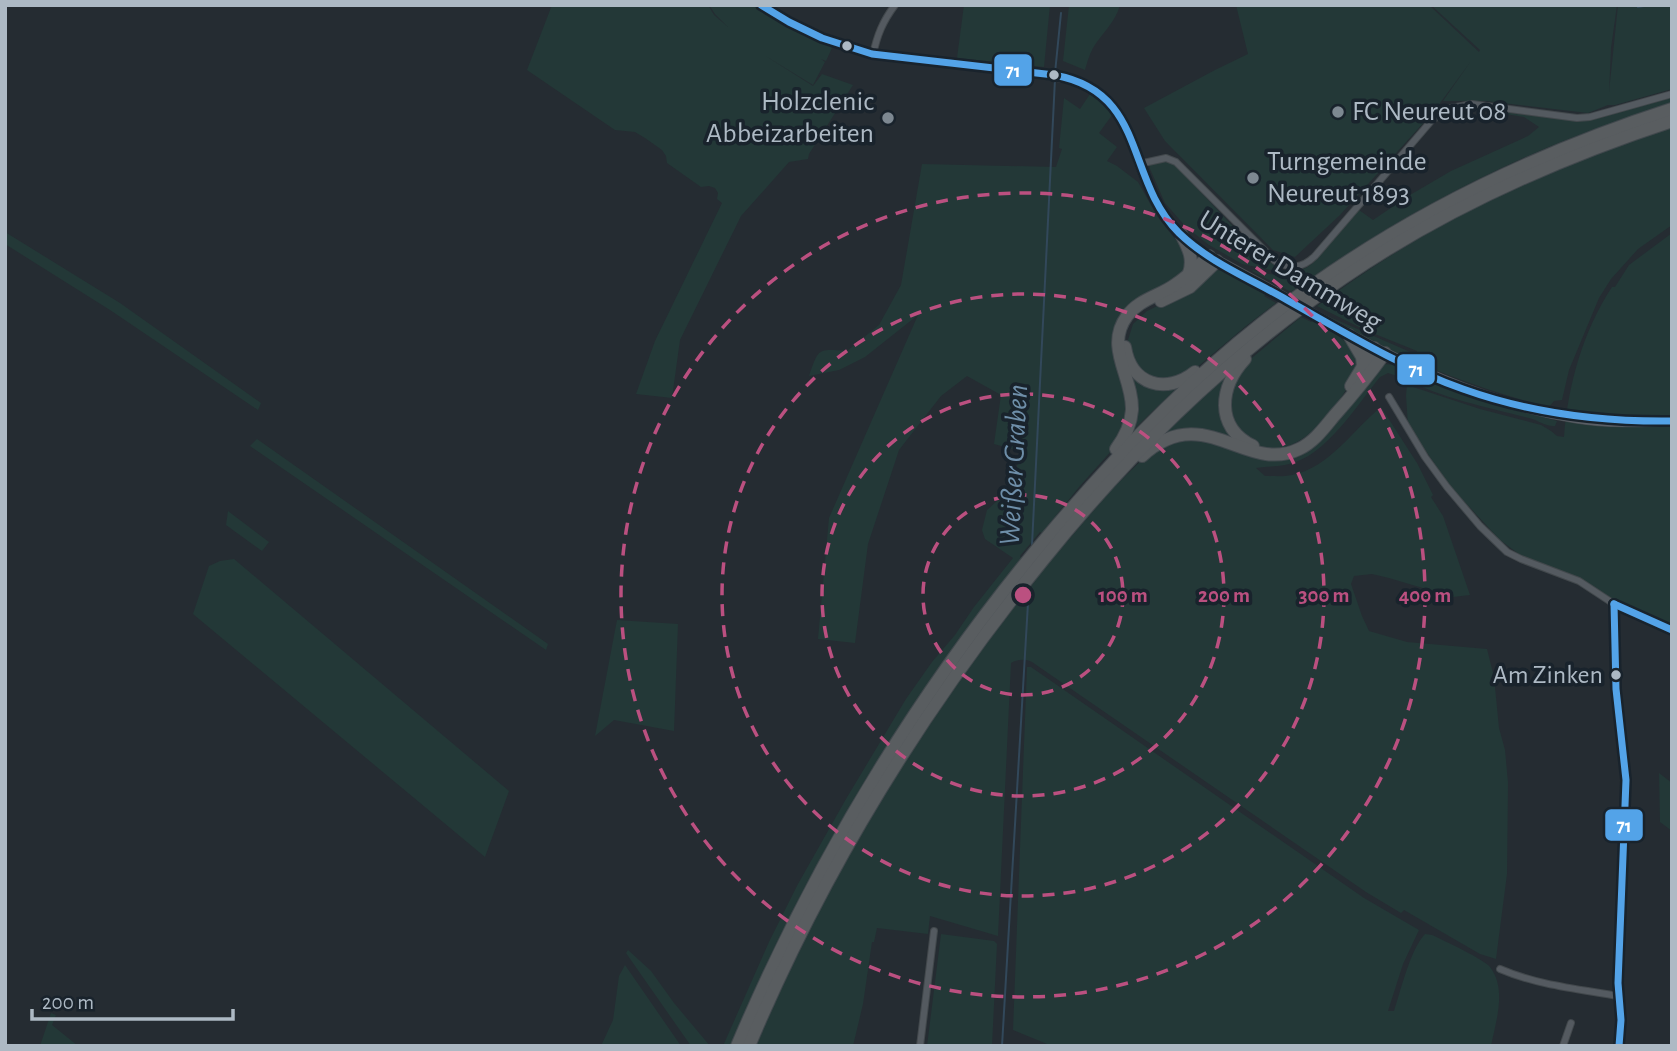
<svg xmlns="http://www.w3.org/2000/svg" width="1677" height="1051" viewBox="0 0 1677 1051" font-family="'Alegreya Sans',sans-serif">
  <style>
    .green { fill: #233837 }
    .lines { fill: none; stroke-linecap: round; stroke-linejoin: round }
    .stream { stroke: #32485a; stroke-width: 2 }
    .street-casing { stroke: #42484c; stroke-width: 8 }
    .secondary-casing { stroke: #42484c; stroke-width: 11 }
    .highway-casing { stroke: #41484d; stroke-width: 14 }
    .street { stroke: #545a60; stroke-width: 6 }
    .secondary { stroke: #585e65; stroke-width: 10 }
    .highway { stroke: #595d60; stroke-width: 12 }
    .secondary-bridge-casing { stroke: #42484c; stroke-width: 11; stroke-linecap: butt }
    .secondary-bridge { stroke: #585e65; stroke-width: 10 }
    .bus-1-casing { stroke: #19232c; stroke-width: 12 }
    .bus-1 { stroke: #53a3e8; stroke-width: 7 }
    .ring { fill: none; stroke: #bb5080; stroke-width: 3.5; stroke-dasharray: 12 9 }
    .bus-dot { fill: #adb9c4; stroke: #19232c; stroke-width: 2.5 }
    .poi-dot { fill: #7d8891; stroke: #19232c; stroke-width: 2.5 }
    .labels { text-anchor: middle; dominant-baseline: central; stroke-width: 7; stroke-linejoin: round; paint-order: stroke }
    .bus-label { font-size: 26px; fill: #adb9c4; stroke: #19232c; text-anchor: end }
    .poi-label { font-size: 28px; fill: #adb9c4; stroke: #19232c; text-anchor: start }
    .street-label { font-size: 28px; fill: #adb9c4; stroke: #19232c }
    .water-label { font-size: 30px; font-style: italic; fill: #6e8ea8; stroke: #19232c }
    .centre { fill: #bb5080; stroke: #19232c; stroke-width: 3.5 }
    .ring-label { font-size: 21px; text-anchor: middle; font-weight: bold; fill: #bb5080; stroke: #19232c; stroke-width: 7; stroke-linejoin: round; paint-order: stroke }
    .line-badge { stroke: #19232c; stroke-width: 2.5 }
    .badge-label { font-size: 19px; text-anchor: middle; font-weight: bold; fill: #fff }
  </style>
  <rect width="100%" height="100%" fill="#252c32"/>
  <g class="green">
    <path d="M552,5H708L714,15L728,27L715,14L709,5H754L786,25L829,44L832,48L826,61L821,59L825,62L813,85L764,55L813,86L822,74L853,85L809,154L808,159L789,162L741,216L680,340L672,398L636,394L655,341L722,203L717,199L718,193L715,188L709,186L701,187L667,163L666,156L662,150L645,138L635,132L615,130L527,70Z"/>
    <path d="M964,5H1050L1044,67L957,58Z"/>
    <path d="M1069,5H1086L1098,7L1100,5H1120C1115,23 1102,33 1093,48C1089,55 1087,63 1085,70L1063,61Z"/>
    <path d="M1236,5H1429L1479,52L1480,50L1431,5H1617L1611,48L1609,92L1618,5H1672V89L1615,105H1608L1588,113L1486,101H1443L1471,61L1435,110L1340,215L1295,257L1273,250L1165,141L1144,108L1215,70L1248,54Z"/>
    <path d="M1090,94L1115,111L1099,133L1117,147L1107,161L1117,166L1138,182L1157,216L1175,239L1186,250V272L1119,323L1129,412L1113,449L1079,487L1042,533L1040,532L1020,556L1021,558C984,606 948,654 914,704C842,812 782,927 731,1046H723L769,942L798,884L846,799L906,699L932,662L955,635L974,607L1013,558L985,539L982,530L987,510L997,501L1013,497L1019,451L994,444L1001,395L967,376L941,396L899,450L868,544L855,643L818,639L829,518L918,315L865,357L839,370L809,376C819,348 817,349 847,351L879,325L901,285L922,164L1056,167L1062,149L1059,148L1064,98L1080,109Z"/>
    <path d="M1672,97V102C1638,114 1604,125 1571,138C1472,177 1378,230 1291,292L1252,271L1253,270L1268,274L1282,275L1289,271L1306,268L1313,263L1359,210L1373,220L1410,195L1451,171L1528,136L1539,127L1524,117L1487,111V110L1576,121H1588Z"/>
    <path d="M1672,127V225L1638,249L1611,279L1599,298L1569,370L1562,400L1554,401L1549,407C1505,396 1463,382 1422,364L1421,366L1323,314L1408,351L1411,352L1414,359L1416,358L1417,351L1365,330L1317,306C1367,270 1420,235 1475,207C1538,175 1604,150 1672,127Z"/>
    <path d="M1165,161L1173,163L1264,259L1278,267L1276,271L1242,264L1209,245L1186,227L1165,203L1150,169L1149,165Z"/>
    <path d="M5,232L120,303L261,403L258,410L110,310L5,244Z"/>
    <path d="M1672,233V626L1616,601L1581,579L1523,557L1500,540L1450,486L1408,425L1406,396L1407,385L1480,409L1541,425L1551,431L1557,436L1564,437C1568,385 1583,331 1612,287H1615L1629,265Z"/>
    <path d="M1206,265C1200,273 1192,282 1183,288C1160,301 1133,305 1123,333C1121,341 1121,351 1124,360C1129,373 1142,385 1156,387C1163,388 1172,387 1178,387L1131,432C1134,420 1136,407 1134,394C1127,359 1103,335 1142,305C1151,299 1162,296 1172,291C1184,284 1193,270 1206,265Z"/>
    <path d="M1217,270L1223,271L1266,294L1264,296L1276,303L1246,326L1189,374L1180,379L1151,380L1131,360L1127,343L1133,324L1147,311L1178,296Z"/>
    <path d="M1301,317L1311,322L1313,321C1335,333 1347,339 1360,361C1347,396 1304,462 1259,446C1249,442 1241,432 1233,425L1229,389L1247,362Z"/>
    <path d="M1384,364L1395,365L1459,393L1557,421L1555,426C1546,427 1538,420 1529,418C1490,408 1440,398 1406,379V374L1403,378L1388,373L1380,377C1357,405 1326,456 1289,464C1279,467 1267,466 1256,468L1265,476C1274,476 1283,477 1292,475C1329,468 1353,430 1381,407L1417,463L1433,495L1431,497L1443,516L1470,595L1453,597L1389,578L1372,574L1354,576L1351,584L1362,616L1369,631L1407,642L1487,649L1494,677L1499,728L1505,750L1508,783L1507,874L1496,959L1480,954L1404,910L1401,913L1366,892L1032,662C1026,659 1017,659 1011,663L998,936L930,916L928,934L877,928L874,942H872L863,1004L853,1046H756C804,933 862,823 930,721C957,681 987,643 1015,604H1017L1036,580L1035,579L1113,488L1147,455L1184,438L1290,455Z"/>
    <path d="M1228,373L1226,381L1236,438L1157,440Z"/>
    <path d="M257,439L548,644L546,650L250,446Z"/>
    <path d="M228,511L269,542L262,551L226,525Z"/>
    <path d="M234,559L509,791L485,857L193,614L209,566L220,561Z"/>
    <path d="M617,620L678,624L674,731L614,720L595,736Z"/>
    <path d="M1027,667H1031L1364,898L1419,930L1403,964L1388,1011H1394C1401,990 1410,950 1425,934L1432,935C1443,940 1485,960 1490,967C1507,989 1496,1021 1491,1046H1052L1013,1030Z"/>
    <path d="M1659,773L1672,783V831L1660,822Z"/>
    <path d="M941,934L994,941L997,944L992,1046H927Z"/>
    <path d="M628,950L651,971L674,1003L710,1046H691L626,953Z"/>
    <path d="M625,965L681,1046H601L613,1020L619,976Z"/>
    <path d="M51,1013L56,1015L52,1025L78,1046H40Z"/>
  </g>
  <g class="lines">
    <g class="stream">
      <path d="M1638,7L1650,5"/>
      <path d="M1055,73L1061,13"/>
      <path d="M1032,545L1055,79"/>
      <path d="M1002,1046L1029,586"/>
    </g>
    <g class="street-casing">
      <g id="street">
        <path d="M761,5C795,29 847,51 888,57L1050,75"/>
        <path d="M873,55C877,35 883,21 895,5"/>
        <path d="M1059,77C1132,87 1125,147 1153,198C1166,222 1186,241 1209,256"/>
        <path d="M1139,164L1166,158L1176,162L1275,261C1290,269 1302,269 1315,256L1432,120L1451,108L1472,104L1577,118L1590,117L1672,94"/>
        <path d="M1389,397L1425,457L1447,487L1480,526L1507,552L1521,559L1579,581L1614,604L1672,630"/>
        <path d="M1614,604L1616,689L1626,780L1618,983L1621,1020L1619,1046"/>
        <path d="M1500,969C1537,985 1578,989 1618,996"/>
        <path d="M920,1046L934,931"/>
        <path d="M1563,1046L1571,1023"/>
      </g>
    </g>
    <g class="secondary-casing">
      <g id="secondary">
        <path d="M1050,75L1059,77"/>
        <path d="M1211,257L1275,292"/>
        <path d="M1318,317C1401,364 1481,403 1576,418C1607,423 1640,422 1672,421"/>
      </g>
    </g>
    <g class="highway-casing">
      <g id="highway">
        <path d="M1181,234C1188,248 1194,258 1189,273"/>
        <path d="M1161,301L1190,287L1217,261"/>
        <path d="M1349,335L1362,357L1363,367"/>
        <path d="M1125,347C1131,385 1166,395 1195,372"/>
        <path d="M1245,359C1220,386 1214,427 1253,446"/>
        <path d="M1351,386L1374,348"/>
        <path d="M1116,449C1125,437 1131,425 1132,410C1133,377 1104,347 1127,316C1139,299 1160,296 1176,284C1188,276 1199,265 1209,256"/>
        <path d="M1142,456C1204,399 1246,475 1299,449C1314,442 1324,428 1334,416C1352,396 1369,375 1385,353"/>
        <path d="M737,1046C815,862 919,690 1047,537C1112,460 1181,387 1261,324C1383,227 1523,157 1672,109"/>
        <path d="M749,1046C823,870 923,708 1043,560C1130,452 1228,356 1343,278C1444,209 1556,159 1672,121"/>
      </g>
    </g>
    <use href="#street" class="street"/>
    <use href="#secondary" class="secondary"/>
    <use href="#highway" class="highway"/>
    <g class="secondary-bridge-casing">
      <path id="secondary-bridge" d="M1275,292L1318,317"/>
    </g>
    <use href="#secondary-bridge" class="secondary-bridge"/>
    <g class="bus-1-casing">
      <g id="bus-1">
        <path d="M761,5L789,22L822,38L872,54L1054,75C1148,92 1124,178 1179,233C1210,263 1251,279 1287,300C1344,332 1401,367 1463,389C1530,413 1600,422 1672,421"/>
        <path d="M1614,604L1616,689L1626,780L1618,983L1621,1020L1619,1046"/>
        <path d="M1614,604L1672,630"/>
      </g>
    </g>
    <use href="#bus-1" class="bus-1"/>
  </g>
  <g class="ring">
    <circle cx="1023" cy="595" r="100"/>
    <circle cx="1023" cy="595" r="201"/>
    <circle cx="1023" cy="595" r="301"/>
    <circle cx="1023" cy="595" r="402"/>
  </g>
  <g class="bus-dot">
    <circle cx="847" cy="46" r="6"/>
    <circle cx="1054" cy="75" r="6"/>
    <circle cx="1616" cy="675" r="6"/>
  </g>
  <g class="poi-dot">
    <circle cx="1338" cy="112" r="7"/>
    <circle cx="888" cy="118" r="7"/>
    <circle cx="1253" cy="178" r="7"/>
  </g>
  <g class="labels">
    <g class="bus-label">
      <text x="1603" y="675">Am Zinken</text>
    </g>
    <g class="poi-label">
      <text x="874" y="102" text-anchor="end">Holzclenic<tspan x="874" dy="32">Abbeizarbeiten</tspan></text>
      <text x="1352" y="112">FC Neureut 08</text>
      <text x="1267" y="162">Turngemeinde<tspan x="1267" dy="32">Neureut 1893</tspan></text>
    </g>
    <g class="street-label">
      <text transform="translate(1290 271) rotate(31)">Unterer Dammweg</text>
    </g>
    <g class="water-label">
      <text transform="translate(1014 465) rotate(-87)">Weißer Graben</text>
    </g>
  </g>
  <circle cx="1023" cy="595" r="10" class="centre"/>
  <g class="ring-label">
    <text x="1123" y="602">100 m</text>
    <text x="1224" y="602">200 m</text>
    <text x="1324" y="602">300 m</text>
    <text x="1425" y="602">400 m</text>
  </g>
  <g class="line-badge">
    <rect x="993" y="53" width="40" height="34" rx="7" fill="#53a3e8"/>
    <rect x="1396" y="353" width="40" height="33" rx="7" fill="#53a3e8"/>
    <rect x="1604" y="808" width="40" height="34" rx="7" fill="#53a3e8"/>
  </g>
  <g class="badge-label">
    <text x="1013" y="77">71</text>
    <text x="1416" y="376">71</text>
    <text x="1624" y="832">71</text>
  </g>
  <rect width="1677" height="1051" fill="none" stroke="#adb9c4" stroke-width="14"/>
  <path d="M32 1009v10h201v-10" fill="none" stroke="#adb9c4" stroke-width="3.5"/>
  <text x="42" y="1009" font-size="21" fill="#adb9c4" stroke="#19232c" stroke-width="5" paint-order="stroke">200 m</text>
</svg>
